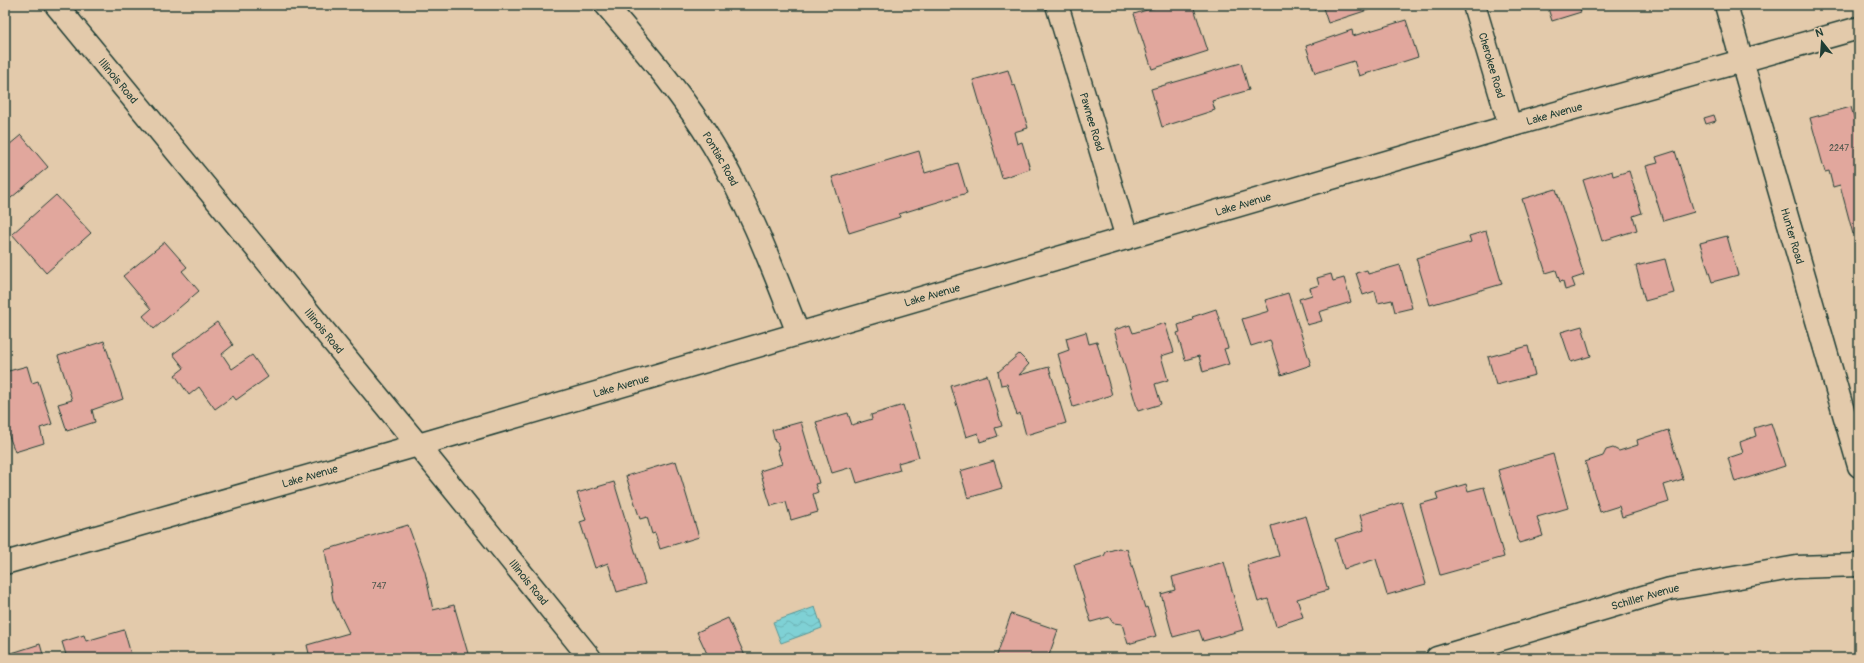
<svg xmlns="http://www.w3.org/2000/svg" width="1864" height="663" viewBox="0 0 1864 663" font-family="Pangolin,sans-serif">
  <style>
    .water { fill: url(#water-waves); stroke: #599695 }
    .building { fill: #e1a79d; stroke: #1f3d34 }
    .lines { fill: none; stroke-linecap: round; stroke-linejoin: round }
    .minor-casing { stroke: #1f3d34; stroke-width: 25 }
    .major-casing { stroke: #1f3d34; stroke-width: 25 }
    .minor { stroke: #e3caab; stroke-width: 22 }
    .major { stroke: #e3caab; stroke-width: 22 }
    .labels { text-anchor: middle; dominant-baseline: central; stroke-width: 3; stroke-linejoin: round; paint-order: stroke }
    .number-label { font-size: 9px; fill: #50584e }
    .street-label { font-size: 11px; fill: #1f3d34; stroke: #e3caab }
  </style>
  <defs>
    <pattern id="water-waves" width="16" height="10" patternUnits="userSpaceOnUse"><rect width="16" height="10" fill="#7fd1d5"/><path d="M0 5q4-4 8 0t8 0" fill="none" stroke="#6db4b7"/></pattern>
  </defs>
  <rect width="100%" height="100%" fill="#e3caab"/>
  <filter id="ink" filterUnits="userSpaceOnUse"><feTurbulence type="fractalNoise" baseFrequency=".025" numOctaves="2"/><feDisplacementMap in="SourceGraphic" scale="8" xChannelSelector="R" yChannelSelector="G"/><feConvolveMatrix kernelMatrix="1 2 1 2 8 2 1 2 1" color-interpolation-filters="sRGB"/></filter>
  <g filter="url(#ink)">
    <path class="water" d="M815,607L822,628L781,643L773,622Z"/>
    <g class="building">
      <path d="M1163,5H1193L1208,51L1152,69L1134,14Z"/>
      <path d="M1322,5H1383L1328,23Z"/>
      <path d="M1547,5H1594L1580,9L1581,12L1552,21Z"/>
      <path d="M1406,20L1418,57L1359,76L1354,61L1315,73L1306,46L1352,30L1353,36Z"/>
      <path d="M1241,63L1249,90L1212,101L1215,110L1162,127L1151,89Z"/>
      <path d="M1008,70L1013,86L1015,85L1028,128L1014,132L1017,144L1022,142L1030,169L1002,178L973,80Z"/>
      <path d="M1851,107L1856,124L1859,123V233L1853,234L1840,185L1833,187L1829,171L1825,172L1810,118Z"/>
      <path d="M1714,115L1716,121L1706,124L1704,118Z"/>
      <path d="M21,135L48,167L5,203V140L9,145Z"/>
      <path d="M919,151L925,173L958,163L967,193L899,214L900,217L849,233L832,177Z"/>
      <path d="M1675,151L1694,212L1663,221L1646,166L1658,163L1656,157Z"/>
      <path d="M1612,171L1613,176L1629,171L1642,213L1633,216L1637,230L1602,241L1583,180Z"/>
      <path d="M1556,189L1584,275L1572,279L1575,287L1565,290L1563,281L1560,282L1556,270L1546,273L1522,199Z"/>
      <path d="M56,195L91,233L46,273L12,234Z"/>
      <path d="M1486,231L1502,284L1430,305L1416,258L1471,242L1469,236Z"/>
      <path d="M1727,236L1738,275L1712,282L1700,243Z"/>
      <path d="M165,242L187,267L182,271L199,291L154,329L143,316L151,309L123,276Z"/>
      <path d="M1665,259L1674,293L1645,301L1636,266Z"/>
      <path d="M1400,265L1412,308L1395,312L1392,300L1378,303L1375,291L1363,295L1356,273L1367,270L1368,274Z"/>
      <path d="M1331,274L1333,281L1344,278L1351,302L1319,312L1322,321L1307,325L1299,299L1312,295L1310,288L1319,285L1317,278Z"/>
      <path d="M1288,293L1311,365L1281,375L1270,340L1251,346L1242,319L1269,311L1265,300Z"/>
      <path d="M1216,309L1228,348L1224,349L1229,364L1203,372L1199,356L1185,360L1177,333L1180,332L1178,325L1193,320L1192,317Z"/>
      <path d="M217,322L233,345L222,354L232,369L252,355L268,377L236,400L233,396L215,409L199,387L189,395L175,375L184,368L173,354Z"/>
      <path d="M1165,323L1174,352L1161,356L1168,380L1155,384L1161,404L1138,411L1114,330L1130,325L1133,333Z"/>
      <path d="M1582,326L1591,356L1571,362L1561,332Z"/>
      <path d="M1086,332L1089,344L1097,342L1112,395L1073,407L1058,354L1069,350L1066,338Z"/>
      <path d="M104,341L123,399L92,410L95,422L67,431L58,404L72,400L58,356Z"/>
      <path d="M1528,346L1535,375L1496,385L1488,357Z"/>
      <path d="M1019,354L1029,364L1019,375L1049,367L1066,423L1026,435L1020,413L1017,415L1007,384L1001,385L998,372Z"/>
      <path d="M27,366L32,383L38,381L52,424L40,428L44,443L15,452L5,425V372Z"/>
      <path d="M987,375L1002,426L995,428L998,436L980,442L978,433L966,437L951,386Z"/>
      <path d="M903,405L919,457L898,463L900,470L857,483L852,467L832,473L816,422L848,413L852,425L872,419L871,415Z"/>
      <path d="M801,422L819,483L815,484L818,492L813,494L818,512L791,520L786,502L771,506L760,471L782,464L777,449H779L777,442H775L772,430Z"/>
      <path d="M1771,423L1785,466L1735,482L1728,458L1743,453L1740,442L1756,436L1754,428Z"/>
      <path d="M1668,430L1683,479L1664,485L1669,502L1622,517L1619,506L1600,512L1585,462L1603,456L1606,450L1613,448L1619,451L1638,445L1637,440Z"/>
      <path d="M1553,454L1568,508L1537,517L1543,536L1519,543L1498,470Z"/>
      <path d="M676,461L699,537L660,549L655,533L652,534L647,517L640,519L626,476Z"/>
      <path d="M994,461L1002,488L968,498L960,471Z"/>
      <path d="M614,482L645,584L617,592L608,563L595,568L580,522L586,520L577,493Z"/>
      <path d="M1466,484L1468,491L1484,487L1504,557L1440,575L1420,504L1438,499L1436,493Z"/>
      <path d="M1402,502L1426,584L1387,595L1376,559L1344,569L1335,539L1364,530L1360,515Z"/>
      <path d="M1306,516L1328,590L1297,599L1303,617L1276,626L1268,599L1258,602L1247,565L1279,556L1271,526Z"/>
      <path d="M408,525L425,572L433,610L454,605L469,657L464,658H310L307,645L349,633L333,600L325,550Z"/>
      <path d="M1119,548L1123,550L1127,549L1145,608L1147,607L1156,636L1128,644L1122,624L1113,623L1109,617L1091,622L1074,565L1104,556L1106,552Z"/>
      <path d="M1224,562L1243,630L1203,641L1199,630L1173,637L1161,594L1175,590L1172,577Z"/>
      <path d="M1011,614L1058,630L1048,658H996Z"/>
      <path d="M728,618L746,658H709L697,632Z"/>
      <path d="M124,630L132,658H67L62,642L84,635L86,641Z"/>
      <path d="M40,644L44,658H14L12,653Z"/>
    </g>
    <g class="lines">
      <g class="minor-casing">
        <g id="minor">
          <path id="s1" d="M56,5L418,445L590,658"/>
          <path id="s2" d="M606,5C644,50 683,95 713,145C749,204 773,269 798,333"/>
          <path id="s3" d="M1057,5L1127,238"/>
          <path id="s4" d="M1474,5L1510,126"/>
          <path d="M1726,5L1742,61"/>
          <path id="s5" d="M1437,658L1670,589L1797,567L1859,565"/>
        </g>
      </g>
      <g class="major-casing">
        <g id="major">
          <path id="s6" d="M1742,61L1859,466"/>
          <path id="s7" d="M5,563L418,445L1510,126L1859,28"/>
        </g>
      </g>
      <use href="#minor" class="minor"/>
      <use href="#major" class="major"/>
    </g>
  </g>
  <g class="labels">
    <g class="number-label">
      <text x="1839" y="148">2247</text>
      <text x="379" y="586">747</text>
    </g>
    <g class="street-label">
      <text stroke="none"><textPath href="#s4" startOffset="63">Cherokee Road</textPath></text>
      <text stroke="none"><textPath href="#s1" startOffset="98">Illinois Road</textPath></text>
      <text stroke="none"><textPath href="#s7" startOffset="1613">Lake Avenue</textPath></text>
      <text stroke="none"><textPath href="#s3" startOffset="122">Pawnee Road</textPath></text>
      <text stroke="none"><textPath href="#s2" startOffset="192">Pontiac Road</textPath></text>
      <text stroke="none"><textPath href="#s7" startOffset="1289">Lake Avenue</textPath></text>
      <text stroke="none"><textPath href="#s6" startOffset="182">Hunter Road</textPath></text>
      <text stroke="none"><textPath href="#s7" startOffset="965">Lake Avenue</textPath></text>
      <text stroke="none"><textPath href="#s1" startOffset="422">Illinois Road</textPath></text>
      <text stroke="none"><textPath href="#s7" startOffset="641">Lake Avenue</textPath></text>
      <text stroke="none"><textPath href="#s7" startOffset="317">Lake Avenue</textPath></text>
      <text stroke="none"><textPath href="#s1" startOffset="746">Illinois Road</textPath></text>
      <text stroke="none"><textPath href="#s5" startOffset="217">Schiller Avenue</textPath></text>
    </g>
  </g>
  <rect width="1864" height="663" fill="none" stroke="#e3caab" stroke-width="20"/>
  <rect x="10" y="10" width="1844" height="643" fill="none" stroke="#1f3d34" stroke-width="1.5" filter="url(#ink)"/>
  <g transform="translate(1822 42) rotate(343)" stroke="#e3caab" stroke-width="3" paint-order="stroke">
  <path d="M0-3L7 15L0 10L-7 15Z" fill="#1f3d34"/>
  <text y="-6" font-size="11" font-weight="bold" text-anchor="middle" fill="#1f3d34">N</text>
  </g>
</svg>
